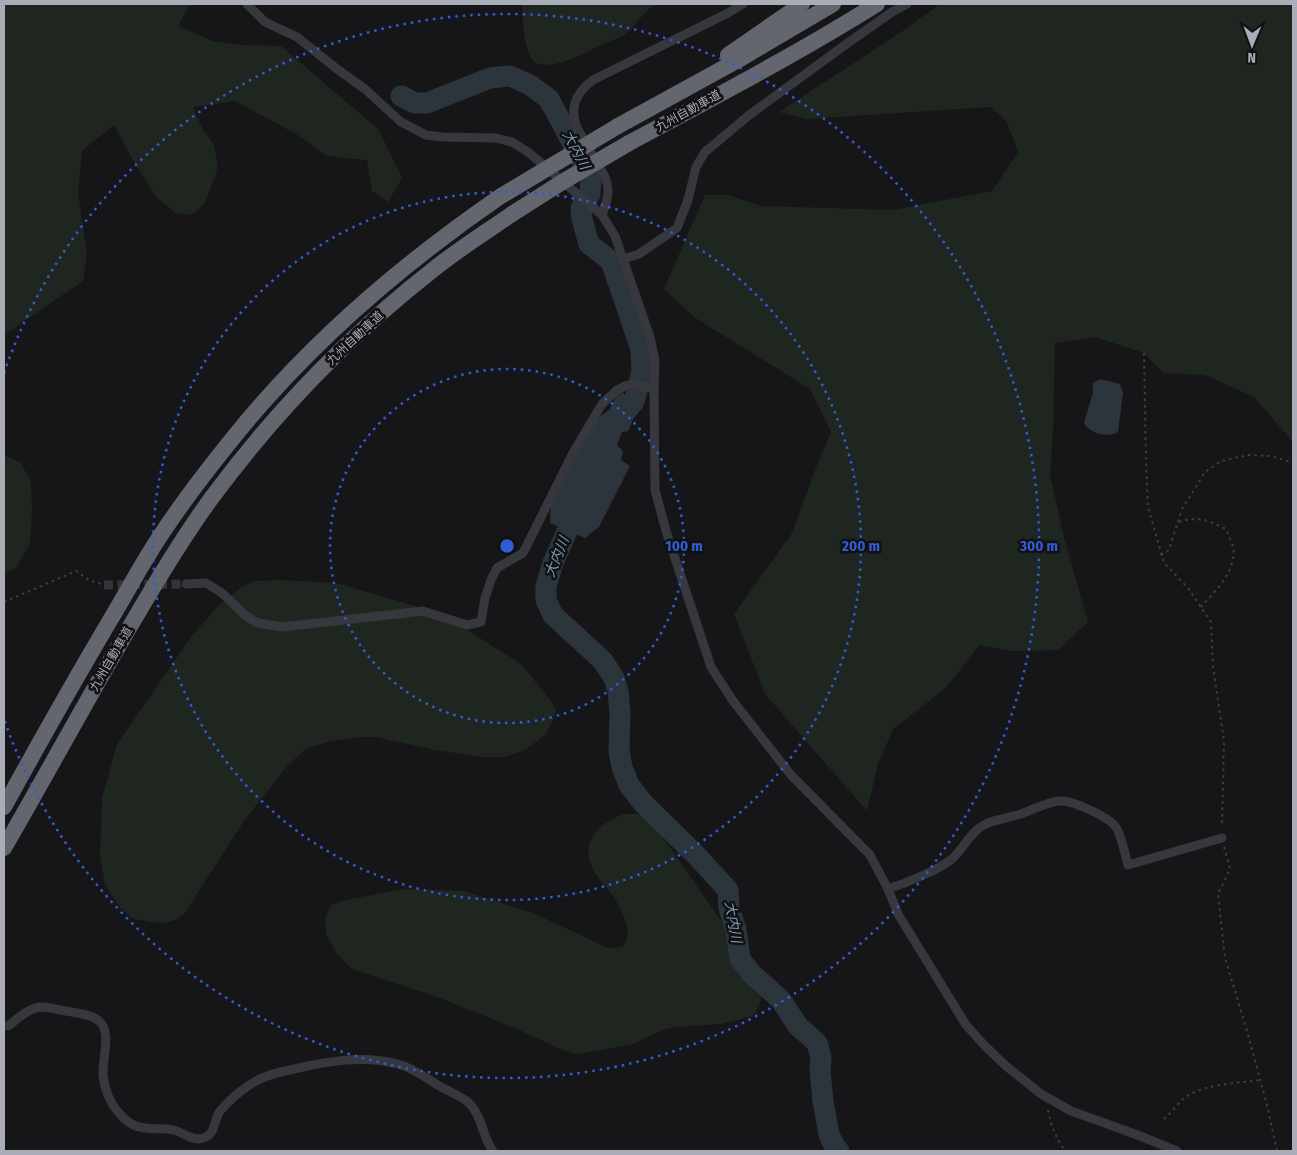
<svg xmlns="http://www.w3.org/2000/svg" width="1297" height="1155" viewBox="0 0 1297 1155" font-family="'Fira Sans Condensed','Noto Sans JP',sans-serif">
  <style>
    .green { fill: #1e261f }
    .water { fill: #2c353c }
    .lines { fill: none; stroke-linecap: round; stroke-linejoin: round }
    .river { stroke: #2c353c; stroke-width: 21 }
    .street-tunnel { stroke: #333438; stroke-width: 9; stroke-dasharray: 9 4.5; stroke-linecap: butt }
    .path { stroke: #3d3f44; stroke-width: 2; stroke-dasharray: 2.5 4; stroke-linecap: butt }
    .street { stroke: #37383d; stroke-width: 9 }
    .highway { stroke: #63666e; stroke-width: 16 }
    .highway-bridge { stroke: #63666e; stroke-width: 16 }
    .ring { fill: none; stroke: #325cd3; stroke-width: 2.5; stroke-dasharray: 2.5 5 }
    .labels { text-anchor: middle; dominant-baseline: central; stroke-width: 5; stroke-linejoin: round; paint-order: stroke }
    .street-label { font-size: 12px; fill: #a8adb8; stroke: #111113 }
    .water-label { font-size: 14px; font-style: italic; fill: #7f9bb3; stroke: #111113 }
    .centre { fill: #325cd3; stroke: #111113; stroke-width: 2.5 }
    .ring-label { font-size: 15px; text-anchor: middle; font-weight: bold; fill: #325cd3; stroke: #111113; stroke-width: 5; stroke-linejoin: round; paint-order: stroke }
  </style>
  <rect width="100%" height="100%" fill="#161618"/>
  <g class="green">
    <path d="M4,4H190L178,26L213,41L241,45L281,46L379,130L402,178L388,202L372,191L367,160L327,156L296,134L235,101L193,107L202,128L214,145L217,161V170L205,203L196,212L187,215L176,213L157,198L135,164L114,125L82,151L78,192L87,255L83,281L4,335Z"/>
    <path d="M522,4H657C643,10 637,26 624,35C618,39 610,41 603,44C589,51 549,73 535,62C523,53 523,18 522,4Z"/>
    <path d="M940,4H1293V442L1254,397L1205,375L1163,373L1144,353L1095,337L1055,343L1053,431L1050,476L1065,541L1088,622L1058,650L1011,651L979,645L946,688L893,729L878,764L867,811L765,694L734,614L792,533L817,465L831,432L810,389L694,317L664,289L705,195H728L761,206L893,210L992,191L1018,152L1007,122L991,107L806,119L779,112L904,30Z"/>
    <path d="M4,455L21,463L31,482L32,511L30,544L16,568L4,574Z"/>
    <path d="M279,580L337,583L442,614L521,664L551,701L556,711L553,721L545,735L532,745L523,751L504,757H482L435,750L375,737H361L331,741L306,749L288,765L246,818L184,914L177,919L166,923L149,922L132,918L120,908L105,885L100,856L102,798L117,744L191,637L217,607L240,588L254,581Z"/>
    <path d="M623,814H638L651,820L715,912L761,973L763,979V989L759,1006L754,1015L738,1020L721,1024L677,1027L662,1030L633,1044L584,1053L574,1054L558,1048L517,1029L437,997L352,969L337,954L326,934L325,918L331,905L345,900L404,889L464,891L533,913L585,937L604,947L609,948L622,947C632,935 627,924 621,911C618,906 616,899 612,894C607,887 600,881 595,873C578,845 596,825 623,814Z"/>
  </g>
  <g class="water">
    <path d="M1100,379L1120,384L1123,392L1118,432C1108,438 1090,434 1084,423L1093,392V383Z"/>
    <path d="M622,392L630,400L640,403L628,431L622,432L617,445L623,451L621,460L630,466L599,527L585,538L550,523L551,503L593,422L610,409L616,397Z"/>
  </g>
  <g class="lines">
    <g class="river">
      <path d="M401,96L415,103H427L490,78L510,76L530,85L549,99L591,178L590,194L581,208L582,219L589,244L611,261L641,349L642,371L634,402L616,422"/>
      <path d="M579,504L553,563L546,586V600L553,615L603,661L614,678L618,691L620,713L619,751L622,767L629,785L643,803L697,856L728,890L729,908L736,930L740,959L752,974L781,1000L798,1026L817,1043L821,1057L820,1070L823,1101L829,1135L835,1147L839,1151"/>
    </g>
    <path class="street-tunnel" d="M104,585L186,584"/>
    <g class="path">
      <path d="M1144,353L1146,463L1148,507L1164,563L1188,588L1211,622L1213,667L1224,741L1222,827"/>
      <path d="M1179,522C1199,516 1207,520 1226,529C1228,535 1232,541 1233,547C1237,571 1215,591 1201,607"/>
      <path d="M1161,555L1169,550L1182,509L1205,472L1221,461L1248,455L1271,456L1293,463"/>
      <path d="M4,602L76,571L89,580L104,585"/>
      <path d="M1224,847L1230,869L1218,894L1225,958L1247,1031L1267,1105L1277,1151"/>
      <path d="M1048,1110C1051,1126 1056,1138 1065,1151"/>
      <path d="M1164,1119C1171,1113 1177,1105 1183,1099C1201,1084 1238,1083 1260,1080"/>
    </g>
    <g class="street">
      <path d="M247,4L265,22L297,37L337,69L365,89L401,122L426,135L442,137L496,138L512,142L528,152L602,215L615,236L650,337L655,361L654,389L655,490L666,531L711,667L733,701L791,775L870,855L888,889L898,914L966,1025L985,1046L1006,1066L1041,1094L1071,1111L1135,1134L1177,1151"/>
      <path d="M602,215C607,201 611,191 605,177L577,128C569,107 576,93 593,80L728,13L743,4"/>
      <path d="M623,259L639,254L677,228L688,200L696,167L705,152L748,116L845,45L892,12L907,4"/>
      <path d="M186,584L206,583L222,593L246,616L258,623L282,627L423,611L467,625L481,622L485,598L491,580L497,568L523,553L574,451L602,404L617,390L625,386L632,384L654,389"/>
      <path d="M888,889C906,883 939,870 953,858C964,848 970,832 984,825C996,819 1008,818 1021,814C1032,810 1050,801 1060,801C1072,800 1112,818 1117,829C1122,839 1125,854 1128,865L1222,838"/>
      <path d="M8,1026C17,1019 29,1008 40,1007C49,1007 58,1010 66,1011C76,1013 91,1014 99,1021C112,1031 102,1060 103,1075C104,1088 110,1103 119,1113C124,1119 129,1124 136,1126C149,1131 162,1127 174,1130C184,1133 194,1143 206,1137C216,1132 214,1119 220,1111C227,1103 239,1092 248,1086C261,1076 278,1072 294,1069C328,1061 363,1055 398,1064C414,1068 427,1079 441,1087C450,1092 463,1097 470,1104C483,1118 482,1137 493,1151"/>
    </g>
    <g class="highway">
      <path d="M728,55L802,4"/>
      <path d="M618,126L740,59L833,4"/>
      <path d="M629,143C713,98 797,54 877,4"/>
      <path d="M4,807C38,745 73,683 109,622C122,601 134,578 147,557C171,517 200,479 229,443C306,346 399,266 501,196"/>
      <path d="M4,848C48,772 90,694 135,618C159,577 184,535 213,496C276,411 351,334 434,269C459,249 486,232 512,214"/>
    </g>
    <g class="highway-bridge">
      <path d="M501,196L618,126"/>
      <path d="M512,214L564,181L629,143"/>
    </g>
  </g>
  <g class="ring">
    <circle cx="507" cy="546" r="177"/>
    <circle cx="507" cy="546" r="354"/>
    <path d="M4 373A532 532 0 1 1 4 719"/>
  </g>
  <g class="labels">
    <g class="street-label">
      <text transform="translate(688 111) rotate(-29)">九州自動車道</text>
      <text transform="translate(355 338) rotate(-43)">九州自動車道</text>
      <text transform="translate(111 659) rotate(-60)">九州自動車道</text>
    </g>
    <g class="water-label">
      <text transform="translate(576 150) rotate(62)">大内川</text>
      <text transform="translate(557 557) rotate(-68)">大内川</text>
      <text transform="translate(733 922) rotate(80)">大内川</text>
    </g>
  </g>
  <circle cx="507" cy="546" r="8" class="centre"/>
  <g class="ring-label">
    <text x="684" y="551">100 m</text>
    <text x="861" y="551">200 m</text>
    <text x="1039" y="551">300 m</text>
  </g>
  <rect width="1297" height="1155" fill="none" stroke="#a8adb8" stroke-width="10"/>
  <g transform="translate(1252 45) rotate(181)" stroke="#111113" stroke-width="4" paint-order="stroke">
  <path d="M0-4L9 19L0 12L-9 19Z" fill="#a8adb8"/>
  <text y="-8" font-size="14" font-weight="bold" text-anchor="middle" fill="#a8adb8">N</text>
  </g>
</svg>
